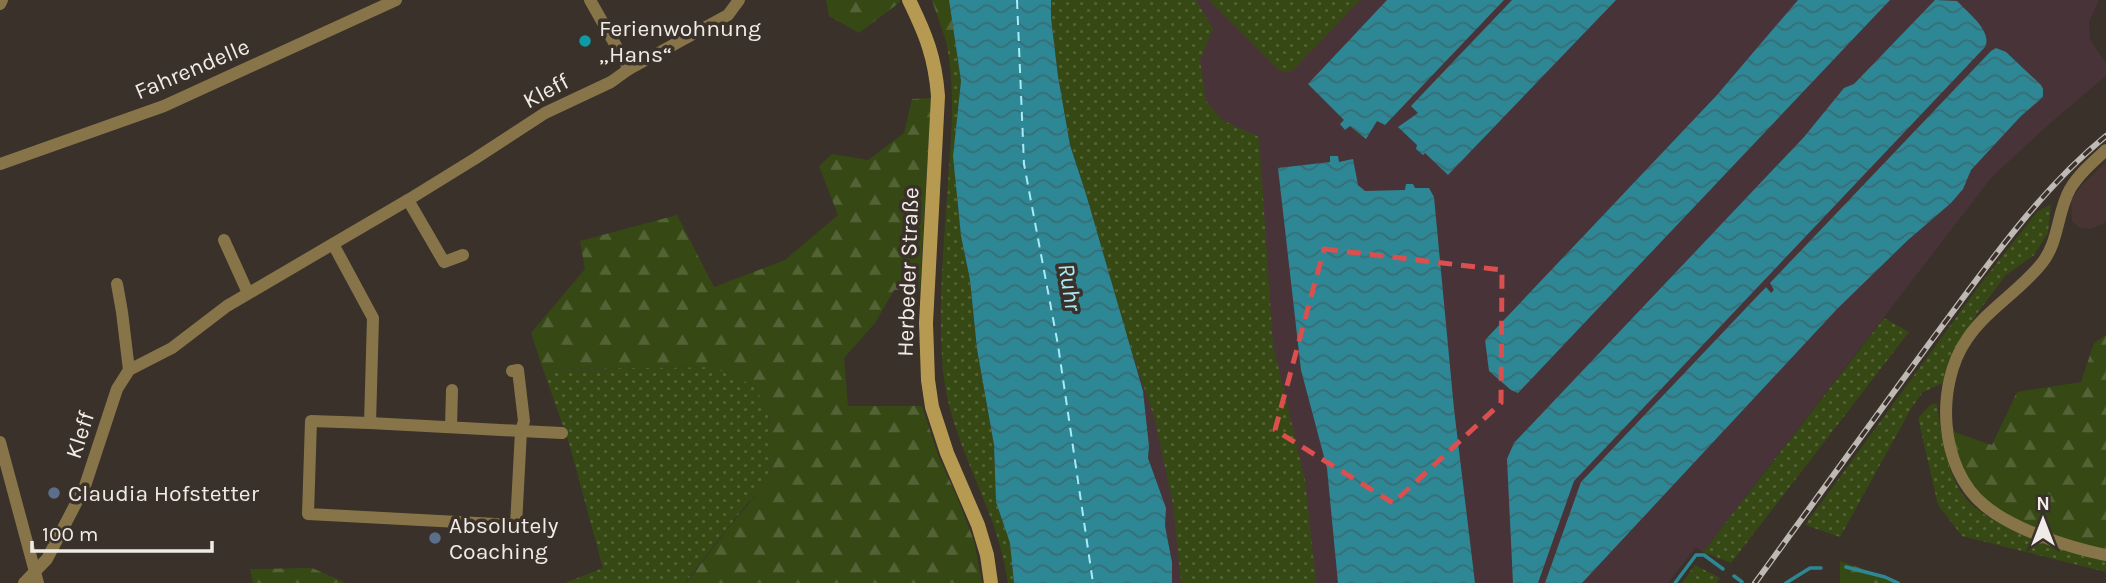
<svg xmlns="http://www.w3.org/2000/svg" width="2106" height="583" viewBox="0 0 2106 583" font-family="Karla,sans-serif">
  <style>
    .commercial { fill: #483438 }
    .industrial { fill: #493434 }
    .grass { fill: url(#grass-dots) }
    .forest { fill: url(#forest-firs) }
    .water { fill: url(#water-waves) }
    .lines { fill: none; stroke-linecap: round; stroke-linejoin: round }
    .stream { stroke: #2e8795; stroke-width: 3.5 }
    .ferry { stroke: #a9ecf8; stroke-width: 2; stroke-dasharray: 9 7; stroke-linecap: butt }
    .minor { stroke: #877549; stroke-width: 12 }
    .secondary { stroke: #b79a51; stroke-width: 14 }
    .rail-casing { stroke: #bfb9b4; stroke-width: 6 }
    .rail { stroke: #39312a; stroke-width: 3.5; stroke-dasharray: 10; stroke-linecap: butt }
    .marked { fill: none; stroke: #db4f4e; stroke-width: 5; stroke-dasharray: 14 9; stroke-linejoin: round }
    .culture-dot { fill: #0f9aa8; stroke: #39312a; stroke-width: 2.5 }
    .service-dot { fill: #5c6f8a; stroke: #39312a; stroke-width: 2.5 }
    .labels { text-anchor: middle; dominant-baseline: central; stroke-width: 7; stroke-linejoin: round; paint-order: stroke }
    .poi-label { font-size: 23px; fill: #f1ebe7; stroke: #39312a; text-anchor: start }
    .street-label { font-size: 23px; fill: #f1ebe7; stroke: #39312a }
    .water-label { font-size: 24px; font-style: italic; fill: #a9ecf8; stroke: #39312a }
  </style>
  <defs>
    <pattern id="grass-dots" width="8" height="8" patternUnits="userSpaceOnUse" patternTransform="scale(1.75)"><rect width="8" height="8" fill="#364914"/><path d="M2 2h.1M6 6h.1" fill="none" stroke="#546336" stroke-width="1.8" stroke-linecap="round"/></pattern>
    <pattern id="forest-firs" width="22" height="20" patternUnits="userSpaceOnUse" patternTransform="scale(1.75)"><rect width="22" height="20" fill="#364914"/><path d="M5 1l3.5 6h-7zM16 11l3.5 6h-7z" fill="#546336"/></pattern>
    <pattern id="water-waves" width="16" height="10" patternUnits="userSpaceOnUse" patternTransform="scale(1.75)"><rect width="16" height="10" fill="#2e8795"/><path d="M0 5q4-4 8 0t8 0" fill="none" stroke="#386d75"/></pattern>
  </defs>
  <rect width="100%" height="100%" fill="#39312a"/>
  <path class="commercial" d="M1051,0H2099L2089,22L2090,40L2106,63V76L2048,125L1991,178L1703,552L1696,547L1668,583H1172V562L1165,526L1166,508L1148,458L1149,446L1143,391L1086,194Z"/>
  <path class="industrial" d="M2106,162V222L2091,229L2080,228L2072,221L2071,200L2082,185Z"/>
  <g class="grass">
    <path d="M1051,0H1196L1213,29L1200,60L1206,101L1222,120L1259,137L1273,345L1305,480L1316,583H1181L1173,505L1155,420L1126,334L1086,194L1070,145L1058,76L1051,18Z"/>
    <path d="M1209,0H1360L1292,71L1286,72L1279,70Z"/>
    <path d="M946,41H955L961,81L953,156L961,236L970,280L977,349L994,445L996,502L1010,543L1014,583H1008C998,508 950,445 943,370C937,303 945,235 949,168C952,125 955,83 946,41Z"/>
    <path d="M2051,204L2048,233L2034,255L2006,275L1978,312L1950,359L1943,383L1923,392L1912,407L1840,537L1805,525L1982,282L2037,212Z"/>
    <path d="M1884,318L1909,332L1731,563L1703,552Z"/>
    <path d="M712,367L753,385L768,410L771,480L745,506L685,583H565L603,568L569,443L543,369Z"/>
    <path d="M1937,403C1940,431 1945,462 1958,487C1981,530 2063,547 2106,559V572L1962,536L1938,505L1918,418L1930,405Z"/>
    <path d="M1695,565L1720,578L1716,583H1682Z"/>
  </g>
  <g class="forest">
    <path d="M826,0H900V2L859,33L829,16Z"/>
    <path d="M932,0H949L955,41H946Z"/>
    <path d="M931,98L920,289L894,290L875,323L844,358L848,406H922L938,455L957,497L974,541L982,583H686C714,548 739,511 771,480L768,410L753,385L712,367L543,369L531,333L585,269L580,241L677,215L714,287L785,260L838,215L819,166L832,154L868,160L904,133L912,99Z"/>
    <path d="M2106,335V551C2063,537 2008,527 1977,492C1964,477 1959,456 1953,437L1954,432L1992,445L2017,392L2081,382L2094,343Z"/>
    <path d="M1840,561L1903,583H1840Z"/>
    <path d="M312,568L346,583H253L250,569Z"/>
  </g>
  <g class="water">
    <path d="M949,0H1051V18L1058,76L1070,145L1086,194L1143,391L1149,446L1148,458L1166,508L1165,526L1172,562V583H1014L1010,543L996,502L994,445L977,349L970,280L961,236L953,156L961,81Z"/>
    <path d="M1387,0H1504L1385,125L1377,121L1366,139L1350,126L1345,130L1340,124L1344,120L1308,84Z"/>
    <path d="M1512,0H1616L1448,175L1425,153L1423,155L1416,149L1417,145L1398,127L1418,113L1411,106Z"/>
    <path d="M1798,0H1890L1518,393L1511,390L1489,371L1485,340L1717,95Z"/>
    <path d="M1935,0L1957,1C1967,12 1993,31 1985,47L1574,481L1538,583H1513L1507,459L1514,443L1804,137L1844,88L1854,84Z"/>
    <path d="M1996,48L2006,52L2041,85L2043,89V97L2021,116L1971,170L1963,189L1951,203L1908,240L1837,309L1582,583H1545L1581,482L1766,287L1771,293L1774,290L1770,283L1991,51Z"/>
    <path d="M1330,156H1338L1339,162L1353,159L1358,185L1365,191L1405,190L1406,184H1413L1415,188H1429L1434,197L1454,409L1475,583H1338L1327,468L1301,370L1278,168L1330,162Z"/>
  </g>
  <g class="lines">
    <g class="stream">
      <path d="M1846,567L1885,577L1898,583"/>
      <path d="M1734,576L1742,582"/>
      <path d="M1675,583L1696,555H1704L1723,569"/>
      <path d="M1786,583L1810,568H1821"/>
    </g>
    <path class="ferry" d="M1017,0L1024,164L1058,345L1093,583"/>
    <g class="minor">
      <path d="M590,0L629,69"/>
      <path d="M0,4L2,0"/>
      <path d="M2106,150C2093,162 2079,174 2070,189C2057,212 2059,242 2042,263C2020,291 1987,309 1967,339C1935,385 1939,468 1984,505C2012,529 2070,548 2106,555"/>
      <path d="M0,164L164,106L396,0"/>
      <path d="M408,200L444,262L463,255"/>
      <path d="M224,240L248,293"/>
      <path d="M333,244L373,318L370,423"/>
      <path d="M117,284L122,312L129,370"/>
      <path d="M512,371L518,370L524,421L521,431L562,433"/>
      <path d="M311,421L370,423L521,431L516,525L308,514Z"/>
      <path d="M451,427L452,390"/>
      <path d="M0,442L38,583"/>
      <path d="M24,583L47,559L85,486L117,389L129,370L172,348L227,306L408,200L476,158L545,113L611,82L629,69L728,15L739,0"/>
    </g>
    <path class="secondary" d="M909,0C926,35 935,57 938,96L926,323L928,380L932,407L947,453L978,525L987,555L991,583"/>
    <g class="rail-casing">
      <path id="rail" d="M1755,583C1818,497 1880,410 1943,325C1992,259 2042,188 2106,136"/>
    </g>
    <use href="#rail" class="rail"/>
  </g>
  <path class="marked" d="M1324,249L1502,270L1501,403L1393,503L1275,430Z"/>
  <circle class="culture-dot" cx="585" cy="41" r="7"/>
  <g class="service-dot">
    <circle cx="54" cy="493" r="7"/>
    <circle cx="435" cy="538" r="7"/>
  </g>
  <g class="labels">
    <g class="poi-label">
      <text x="599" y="28">Ferienwohnung<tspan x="599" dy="26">„Hans“</tspan></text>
      <text x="68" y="493">Claudia Hofstetter</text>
      <text x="449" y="525">Absolutely<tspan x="449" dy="26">Coaching</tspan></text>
    </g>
    <g class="street-label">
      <text transform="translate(192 69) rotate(-23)">Fahrendelle</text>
      <text transform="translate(546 91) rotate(-28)">Kleff</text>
      <text transform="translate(908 272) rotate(-88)">Herbeder Straße</text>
      <text transform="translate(80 435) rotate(-72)">Kleff</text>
    </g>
    <g class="water-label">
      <text transform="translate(1070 287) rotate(81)">Ruhr</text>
    </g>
  </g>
  <g transform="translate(2043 520)" stroke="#39312a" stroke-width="5" paint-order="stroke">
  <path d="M0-5L12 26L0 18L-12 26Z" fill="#f1ebe7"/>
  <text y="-10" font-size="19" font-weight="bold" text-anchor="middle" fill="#f1ebe7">N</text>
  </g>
  <path d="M32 541v10h180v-10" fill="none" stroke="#f1ebe7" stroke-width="3.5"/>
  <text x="42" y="541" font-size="21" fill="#f1ebe7" stroke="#39312a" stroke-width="5" paint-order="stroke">100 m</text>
</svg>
